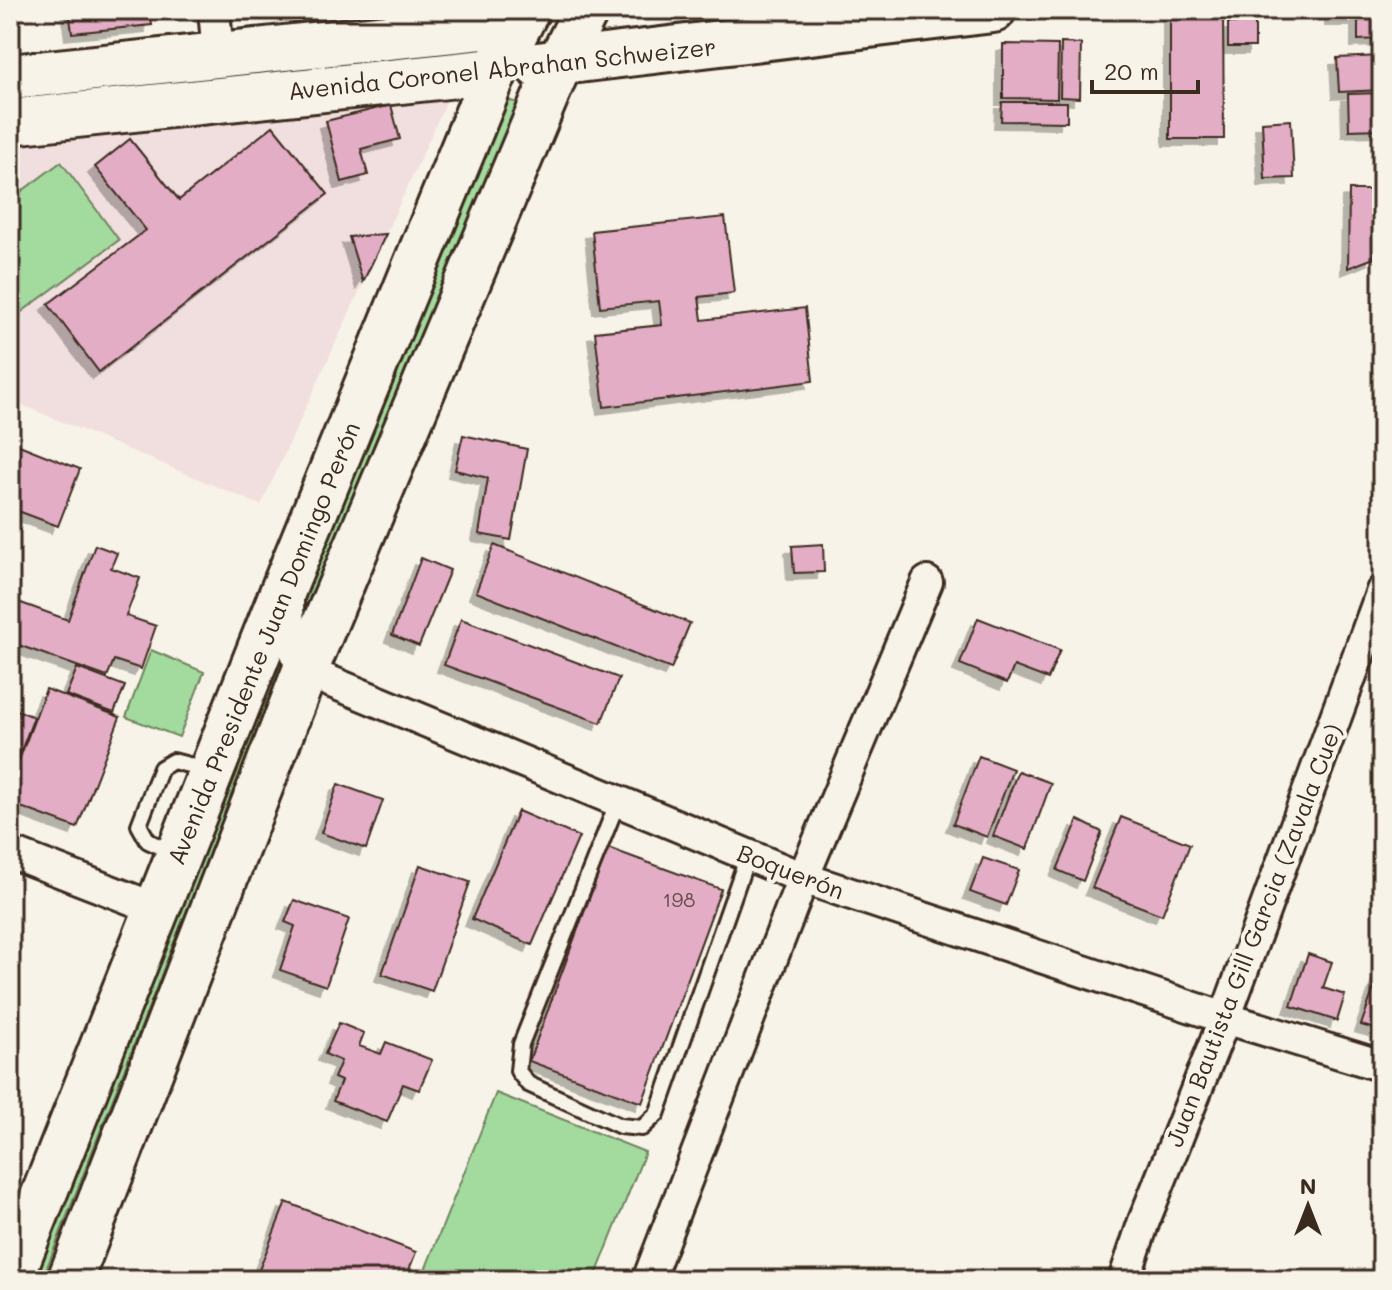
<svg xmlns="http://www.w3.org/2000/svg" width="1392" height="1290" viewBox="0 0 1392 1290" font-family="Mali,sans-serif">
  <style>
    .built { fill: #f1dede }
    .green { fill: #a3da9e; stroke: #6f825e; stroke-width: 2 }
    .building { fill: #e3adc6; stroke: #3b2a1e; stroke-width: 2; filter: url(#shadow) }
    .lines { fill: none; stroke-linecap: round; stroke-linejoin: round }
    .service-casing { stroke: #3b2a1e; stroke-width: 20 }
    .minor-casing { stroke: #3b2a1e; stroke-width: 36 }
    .primary-casing { stroke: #3b2a1e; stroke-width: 50 }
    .trunk-casing { stroke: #3b2a1e; stroke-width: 50 }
    .service { stroke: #f7f3e8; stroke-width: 14 }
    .minor { stroke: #f7f3e8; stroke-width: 30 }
    .primary { stroke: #f7f3e8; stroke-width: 44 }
    .trunk { stroke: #f7f3e8; stroke-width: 44 }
    .labels { text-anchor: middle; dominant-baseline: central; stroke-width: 8; stroke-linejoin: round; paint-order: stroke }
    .number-label { font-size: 20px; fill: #654b48 }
    .street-label { font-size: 24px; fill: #3b2a1e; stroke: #f7f3e8 }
  </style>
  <defs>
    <filter id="shadow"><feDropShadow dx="-7" dy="7" stdDeviation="0" flood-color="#0004"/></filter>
  </defs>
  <rect width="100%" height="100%" fill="#f7f3e8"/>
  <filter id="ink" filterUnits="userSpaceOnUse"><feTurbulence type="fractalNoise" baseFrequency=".0125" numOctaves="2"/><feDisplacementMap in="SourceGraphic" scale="16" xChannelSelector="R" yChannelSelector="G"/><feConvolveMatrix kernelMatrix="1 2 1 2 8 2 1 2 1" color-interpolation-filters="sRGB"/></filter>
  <g filter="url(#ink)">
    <path class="built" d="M449,96L261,505L10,400V146L388,98Z"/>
    <g class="green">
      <path d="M511,101L519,103L520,109L299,623L42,1280H29L286,615L505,104Z"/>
      <path d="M61,162L119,240L12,319L10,316V200Z"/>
      <path d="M151,650L204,672L179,737L126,717Z"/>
      <path d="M496,1093L645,1152L594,1280H421Z"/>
    </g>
    <g class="building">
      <path d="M69,10H150L152,25L72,33Z"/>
      <rect x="1332" y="10" width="24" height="9"/>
      <path d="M1358,10H1382V39L1358,40Z"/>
      <path d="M1170,14H1223L1224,139H1170Z"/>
      <rect x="1228" y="23" width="27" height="24"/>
      <path d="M1061,43L1081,44L1080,98L1060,97Z"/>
      <path d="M1003,44L1058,45L1057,99L1003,98Z"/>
      <path d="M1382,56V90L1339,92L1337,58Z"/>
      <path d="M1382,93V129L1349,130L1348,94Z"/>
      <path d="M1002,102H1067V122L1001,121Z"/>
      <path d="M391,105L400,139L361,149L368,175L342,182L326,121Z"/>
      <path d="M1291,120L1294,178L1265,179L1262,122Z"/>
      <path d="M273,126L328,194L99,372L48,304L146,230L95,167L130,139L179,200Z"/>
      <path d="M1349,190H1374V258L1348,268Z"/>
      <path d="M725,217L734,293L699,297L702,320L805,308L813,381L604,407L595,332L662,325L659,301L600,307L592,231Z"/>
      <path d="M386,234L363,282L349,237Z"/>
      <path d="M463,435L527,449L511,540L479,534L488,478L455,470Z"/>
      <path d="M14,443L80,469L58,526L10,508V454Z"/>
      <path d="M823,544L824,572L794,573L792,546Z"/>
      <path d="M95,545L117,553L111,568L140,578L126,616L156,626L141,669L114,660L107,677L10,642V599L68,620Z"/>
      <path d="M494,545L690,623L671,669L476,592Z"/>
      <path d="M421,558L450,570L419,646L392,635Z"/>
      <path d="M978,618L1060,650L1048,679L1014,666L1007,683L960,664Z"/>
      <path d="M461,619L619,678L601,723L444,665Z"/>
      <path d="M77,668L125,686L114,713L66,695Z"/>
      <path d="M46,689L120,717L77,828L10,803V784Z"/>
      <path d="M10,707L34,717L11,777H10Z"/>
      <path d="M979,756L1013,769L987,837L953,824Z"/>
      <path d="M1018,771L1051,783L1027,849L993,836Z"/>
      <path d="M338,784L383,800L366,849L321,833Z"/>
      <path d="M518,811L579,837L532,945L472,919Z"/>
      <path d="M1121,817L1190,844L1162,915L1092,888Z"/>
      <path d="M1078,820L1102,832L1083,881L1057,870Z"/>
      <path d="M608,848L721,889L642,1103L529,1061Z"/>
      <path d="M983,858L1019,870L1006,905L970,892Z"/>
      <path d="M420,865L470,882L432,991L382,974Z"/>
      <path d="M294,900L349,919L326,986L280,970L295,926L285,922Z"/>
      <path d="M1308,954L1332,962L1323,988L1345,995L1337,1021L1291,1006Z"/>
      <path d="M1380,971L1382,972V1031L1361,1025Z"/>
      <path d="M339,1023L364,1033L359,1046L381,1054L386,1042L432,1060L419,1090L403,1084L387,1122L333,1101L341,1081L334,1078L341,1061L325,1054Z"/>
      <path d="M286,1202L416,1252L405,1280H255Z"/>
    </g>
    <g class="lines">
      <g class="service-casing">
        <g id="service">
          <path d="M618,801L521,1044L518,1071L528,1084L620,1126L642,1128L657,1114L748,855"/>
          <path d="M174,853L148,841L139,825L161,768L173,761L208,770"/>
        </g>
      </g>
      <g class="minor-casing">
        <g id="minor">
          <path d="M214,10L218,54"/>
          <path d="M288,597C288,625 288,647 305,671L803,878L1225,1018L1382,1066"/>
          <path d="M10,852L157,909"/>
          <path d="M648,1280L803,878L927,582"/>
          <path d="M1124,1280L1144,1221L1225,1018L1382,591"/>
        </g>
      </g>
      <g class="primary-casing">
        <g id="primary">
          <path d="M537,65L993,10"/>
          <path d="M10,1280L288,578L495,71L527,10"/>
          <path d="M70,1280L305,671L560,62L586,10"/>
        </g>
      </g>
      <g class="trunk-casing">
        <g id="trunk">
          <path d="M10,77L520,23"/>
          <path d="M10,122L495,71"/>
        </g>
      </g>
      <use href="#service" class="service"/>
      <use href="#minor" class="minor"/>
      <use href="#primary" class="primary"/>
      <use href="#trunk" class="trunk"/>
    </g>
  </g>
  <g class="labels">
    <g class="number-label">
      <text x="679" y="899">198</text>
    </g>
    <g class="street-label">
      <text transform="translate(502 68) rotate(-6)">Avenida Coronel Abrahan Schweizer</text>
      <text transform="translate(263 643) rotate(-68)">Avenida Presidente Juan Domingo Perón</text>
      <text transform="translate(791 871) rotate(21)">Boquerón</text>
      <text transform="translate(1253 935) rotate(-69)">Juan Bautista Gill Garcia (Zavala Cue)</text>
    </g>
  </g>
  <rect width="1392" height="1290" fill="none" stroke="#f7f3e8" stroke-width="40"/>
  <rect x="20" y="20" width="1352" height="1250" fill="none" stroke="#3b2a1e" stroke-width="3" filter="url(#ink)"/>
  <g transform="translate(1308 1206)" stroke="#f7f3e8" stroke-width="6" paint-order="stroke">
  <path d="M0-6L14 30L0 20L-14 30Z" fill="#3b2a1e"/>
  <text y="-12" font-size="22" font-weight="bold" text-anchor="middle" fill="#3b2a1e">N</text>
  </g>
  <path d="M1092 80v12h106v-12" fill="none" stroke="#3b2a1e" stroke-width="4"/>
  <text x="1104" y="80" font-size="24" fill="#3b2a1e" stroke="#f7f3e8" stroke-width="6" paint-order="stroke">20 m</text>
</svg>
